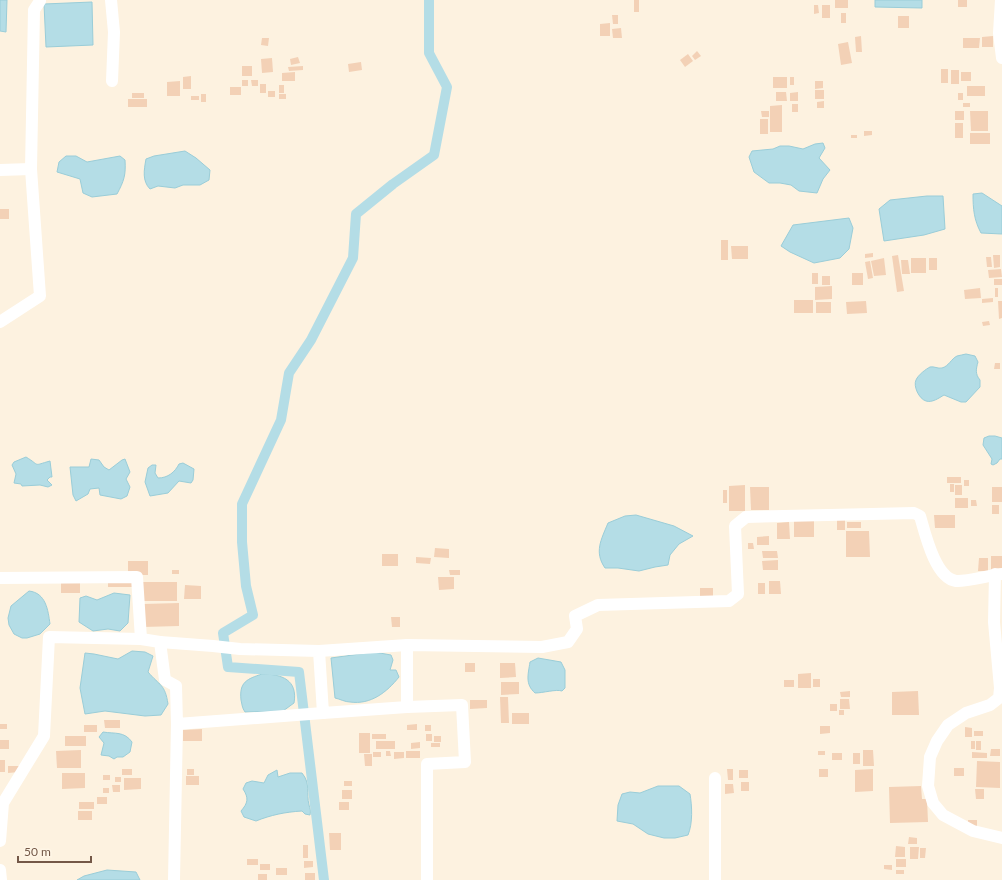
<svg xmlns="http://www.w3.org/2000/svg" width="1002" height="880" viewBox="0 0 1002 880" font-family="Lato,sans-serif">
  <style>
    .water { fill: #b4dde6; stroke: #9acdd8 }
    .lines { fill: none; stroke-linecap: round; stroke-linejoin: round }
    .canal { stroke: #b4dde6; stroke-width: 10 }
    .building { fill: #f3d1b6 }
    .minor { stroke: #fff; stroke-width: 12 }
  </style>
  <rect width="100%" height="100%" fill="#fdf2e0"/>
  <g class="water">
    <path d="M0,0H7L6,32L0,31Z"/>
    <path d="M875,0H922V8L875,7Z"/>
    <path d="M92,2L93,45L46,47L44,4Z"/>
    <path d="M823,143L825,148L819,158L830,170L823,179L817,193L799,191L791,185L780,183H769L754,172L749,157L752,151L773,149L780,146H789L803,149L815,144Z"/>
    <path d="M185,151L196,158L210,170L209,180L200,185H183L175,188L158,186L150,189C142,181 144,170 146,159L154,156Z"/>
    <path d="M66,156H76L87,162L120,156L125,160C126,175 124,181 117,194L92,197L83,193L80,179L57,172L59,162Z"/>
    <path d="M982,193L1002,206V234L981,233C974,220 973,209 973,194Z"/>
    <path d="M927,196H943L945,229L924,235L884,241L879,209L890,200Z"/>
    <path d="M849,218L853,228L849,249L840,258L814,263L790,252L781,246L793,225Z"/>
    <path d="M966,354L975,356L978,362C976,369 975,374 980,380V387L966,402H961L944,395C939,398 932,403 926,401C919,399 913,386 916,380C918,375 926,369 930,367C934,366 938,369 942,368C949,366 951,359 957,356C960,355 963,355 966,354Z"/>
    <path d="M989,436H995L1002,438V459H1000L997,463L993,465L991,464L992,459L983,445L984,438Z"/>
    <path d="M26,457C41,466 32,466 50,461L52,477H50L47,480L52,485L48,487L40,485L22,486L21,484L14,483L16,474L12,465L14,462Z"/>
    <path d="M91,459L99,460L104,467L109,470L122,460L125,459L130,472L126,479L130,487L127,496L121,499L100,495L99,488L90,489L88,494L76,501L73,495L70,467H89Z"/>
    <path d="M183,463L194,469L193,480L191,483L179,481L168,493L150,496L145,482L148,468L152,465H156L155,473L158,478C168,478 175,472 179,464Z"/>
    <path d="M636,515L674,526L693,536L679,544L670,555L668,565L655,567L639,571L618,568H605C594,552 601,540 608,523L625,516Z"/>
    <path d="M29,591C46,593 48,610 50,624L40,634L27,638H22L14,634L9,625L8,618L11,606Z"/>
    <path d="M114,593L130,595L128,623L120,631L108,629L93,631L79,622L80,598L86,596L97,600Z"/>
    <path d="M132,651L145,652L153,656L148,672C160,686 165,684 168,704L161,715L145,716L105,711L85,714L80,688L85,653L94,654L118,659Z"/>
    <path d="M374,652L391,655L393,660L390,670H396L399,677C387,692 371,705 350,702C345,702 340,699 335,698L331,658Z"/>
    <path d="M538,658L561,662L565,670V688L562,691C556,689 543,693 535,693C525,684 528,675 530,662Z"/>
    <path d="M262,674C282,674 298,680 294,703L283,711L245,712C242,708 242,704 241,700C239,682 247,679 262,674Z"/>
    <path d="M103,732C115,734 124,731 132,742L130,752L123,757H117L114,759L109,756L101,755L104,743L99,737Z"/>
    <path d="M277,770L278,777L290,773H302C311,784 306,793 309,805C310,809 311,810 310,815L305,814L302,811C285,812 271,815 256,821L244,817L241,811C248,803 249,798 243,789L246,783L252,781L264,783L268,775Z"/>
    <path d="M658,786H679L690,794C692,806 693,823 688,835L675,838H664L648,834L633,824L617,821L618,805L622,794L630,792L640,793Z"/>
    <path d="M107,870L136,872L140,880H77L84,876Z"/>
  </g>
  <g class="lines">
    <path class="canal" d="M324,880L299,672L228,667L223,633L253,615L246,586L242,542V504L281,420L289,373L311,340L353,258L356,214L393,184L434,155L447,87L429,53V0"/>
  </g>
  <g class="building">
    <rect x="634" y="0" width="5" height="12"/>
    <rect x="835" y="0" width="13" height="8"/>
    <rect x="958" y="0" width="9" height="7"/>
    <path d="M814,5H818L819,13L814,14Z"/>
    <rect x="822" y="5" width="8" height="13"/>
    <rect x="841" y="13" width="5" height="10"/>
    <path d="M612,15H618V24H613Z"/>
    <rect x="898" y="16" width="11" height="12"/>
    <path d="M610,23V36H600V24Z"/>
    <path d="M621,28L622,38H613L612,29Z"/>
    <path d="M861,36L862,52H856L855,37Z"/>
    <path d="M993,36V47H982V37Z"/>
    <path d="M262,38H269L268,46L261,45Z"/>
    <path d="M963,38H980L979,48H963Z"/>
    <path d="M848,42L852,63L841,65L838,44Z"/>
    <path d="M697,51L701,56L695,60L692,56Z"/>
    <path d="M688,54L693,61L685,67L680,60Z"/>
    <path d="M298,57L300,63L291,65L290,59Z"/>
    <path d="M272,58L273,72L262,73L261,59Z"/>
    <path d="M361,62L362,70L349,72L348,64Z"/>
    <rect x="242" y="66" width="10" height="10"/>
    <path d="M303,66V70L289,71L288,67Z"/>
    <rect x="941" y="69" width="7" height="14"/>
    <rect x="951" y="70" width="8" height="14"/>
    <path d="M295,72V81H282V73Z"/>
    <rect x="961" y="72" width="10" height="9"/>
    <path d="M191,76V89H183V77Z"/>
    <rect x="773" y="77" width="14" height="11"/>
    <rect x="790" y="77" width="4" height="8"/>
    <rect x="242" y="80" width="6" height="6"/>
    <path d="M251,80H258V86H252Z"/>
    <path d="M180,81V96H167V82Z"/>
    <path d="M815,81H823V88L815,89Z"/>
    <rect x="260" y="84" width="6" height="9"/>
    <rect x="279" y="85" width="5" height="8"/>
    <rect x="967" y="86" width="18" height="10"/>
    <rect x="230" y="87" width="11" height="8"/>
    <rect x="815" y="90" width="9" height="9"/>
    <rect x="268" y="91" width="7" height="6"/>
    <path d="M776,92H786L787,101H776Z"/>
    <path d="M798,92V101H790V93Z"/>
    <rect x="132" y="93" width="12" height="5"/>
    <rect x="958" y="93" width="5" height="7"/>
    <rect x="201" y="94" width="5" height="8"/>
    <rect x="279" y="94" width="7" height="5"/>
    <rect x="191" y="96" width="8" height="4"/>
    <rect x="128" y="99" width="19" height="8"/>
    <path d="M824,101V108H817V102Z"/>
    <rect x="963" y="103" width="7" height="4"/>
    <rect x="792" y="104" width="6" height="8"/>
    <path d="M782,105V132H770V106Z"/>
    <path d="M761,111H769V117H762Z"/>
    <rect x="955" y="111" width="9" height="9"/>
    <path d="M970,111H988V131H971Z"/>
    <rect x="760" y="119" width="8" height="15"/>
    <rect x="955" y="123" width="8" height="15"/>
    <path d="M864,131H872V135L864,136Z"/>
    <rect x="970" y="133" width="20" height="11"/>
    <rect x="851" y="135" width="6" height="3"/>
    <rect x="0" y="209" width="9" height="10"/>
    <rect x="721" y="240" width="7" height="20"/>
    <path d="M731,246H748V259H732Z"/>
    <path d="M873,253V257L865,258V254Z"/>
    <path d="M898,255L904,291L897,292L892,256Z"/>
    <path d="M993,255H1000V267L994,268Z"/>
    <path d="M986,257H991L992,267H987Z"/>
    <path d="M884,258L886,275L874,276L871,261Z"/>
    <rect x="911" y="258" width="15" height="15"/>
    <rect x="929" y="258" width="8" height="12"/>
    <path d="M901,260H908L910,274H902Z"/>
    <path d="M870,261L873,278L868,279L865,262Z"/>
    <path d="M1001,269L1002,277L989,278L988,270Z"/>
    <rect x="812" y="273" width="6" height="11"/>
    <rect x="852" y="273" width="11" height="12"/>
    <rect x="822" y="276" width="8" height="9"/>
    <rect x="994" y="279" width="8" height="6"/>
    <path d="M832,286V299L815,300V287Z"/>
    <path d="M980,288L981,298L965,299L964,290Z"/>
    <rect x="995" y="288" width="3" height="9"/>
    <path d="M993,298V302L982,303V299Z"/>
    <rect x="794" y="300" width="19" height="13"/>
    <path d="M866,301L867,313L847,314L846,302Z"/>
    <path d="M998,301H1002V318L999,319Z"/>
    <rect x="816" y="302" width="15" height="11"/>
    <path d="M989,321L990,325L983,326L982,322Z"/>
    <path d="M995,363H1000V369H994Z"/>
    <rect x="947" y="477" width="14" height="6"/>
    <rect x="964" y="480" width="5" height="6"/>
    <rect x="950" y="484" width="4" height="8"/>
    <path d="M745,485V511H729V486Z"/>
    <rect x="955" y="485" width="7" height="10"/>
    <path d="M750,487H769V510H751Z"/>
    <rect x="992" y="487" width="10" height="15"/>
    <rect x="723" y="490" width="4" height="13"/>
    <rect x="955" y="498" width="13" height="10"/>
    <path d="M971,500H976L977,506H971Z"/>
    <rect x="992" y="505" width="7" height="9"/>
    <path d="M934,515H955V528H935Z"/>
    <rect x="837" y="519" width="8" height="11"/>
    <rect x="794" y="521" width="20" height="16"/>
    <path d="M789,522L790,539H777V523Z"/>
    <rect x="847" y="522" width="14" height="6"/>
    <path d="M846,531H869L870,557H846Z"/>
    <path d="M769,536V545H757V537Z"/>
    <path d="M748,543H753L754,549H748Z"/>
    <path d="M435,548L449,549V558L434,557Z"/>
    <path d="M762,551H777L778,558H763Z"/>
    <rect x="382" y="554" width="16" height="12"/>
    <rect x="991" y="556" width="11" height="15"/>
    <path d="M416,557L431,558L430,564L416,563Z"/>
    <path d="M979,558H988V571H978Z"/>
    <path d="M778,560V570H763L762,561Z"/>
    <rect x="128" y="561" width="20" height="14"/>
    <rect x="172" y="570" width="7" height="4"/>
    <path d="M449,570H460V575H450Z"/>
    <path d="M438,577H454V589L439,590Z"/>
    <path d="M80,579V593H61V580Z"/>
    <path d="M108,579L132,580V587H108Z"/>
    <path d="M769,581H780L781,594H769Z"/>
    <path d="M143,582H177V601H142Z"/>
    <rect x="758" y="583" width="7" height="11"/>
    <path d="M185,585L201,586V599H184Z"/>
    <rect x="700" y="588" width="13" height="9"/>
    <path d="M179,603V626L143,627V604Z"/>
    <path d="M391,617H400V627H392Z"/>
    <rect x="465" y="663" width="10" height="9"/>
    <path d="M500,663H515L516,677L500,678Z"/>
    <path d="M811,673V688H798V674Z"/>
    <rect x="813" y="679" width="7" height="8"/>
    <rect x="784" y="680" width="10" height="7"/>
    <path d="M501,682H519V694L501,695Z"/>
    <path d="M850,691V697H841L840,692Z"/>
    <path d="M918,691L919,715H892V692Z"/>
    <path d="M500,697H508L509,723H501Z"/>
    <path d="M840,699H849L850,709H840Z"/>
    <path d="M470,700H487V708L470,709Z"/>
    <rect x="830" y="704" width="7" height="7"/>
    <rect x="839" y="710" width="5" height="5"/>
    <rect x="512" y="713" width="17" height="11"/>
    <path d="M104,720H120V728H105Z"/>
    <rect x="0" y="724" width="7" height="5"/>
    <path d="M417,724V730H407V725Z"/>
    <rect x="84" y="725" width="13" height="7"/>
    <rect x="425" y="725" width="6" height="6"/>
    <path d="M820,726H830V733L820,734Z"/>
    <path d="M965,727L972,728V737H965Z"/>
    <path d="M202,729V741H183V730Z"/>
    <rect x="974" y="731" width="9" height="5"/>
    <rect x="359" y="733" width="11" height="20"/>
    <rect x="372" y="734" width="14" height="5"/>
    <rect x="426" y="734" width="6" height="7"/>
    <rect x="65" y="736" width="21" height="10"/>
    <rect x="434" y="736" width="7" height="6"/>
    <rect x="0" y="740" width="9" height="9"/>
    <rect x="376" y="741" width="19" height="8"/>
    <rect x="971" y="741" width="4" height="8"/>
    <rect x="976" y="741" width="5" height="9"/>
    <path d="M420,742V748L411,749V743Z"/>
    <rect x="431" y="743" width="9" height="4"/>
    <path d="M991,749H1000V756H990Z"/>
    <path d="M81,750V768H57L56,751Z"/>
    <path d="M863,750H873L874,766H863Z"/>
    <path d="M386,751H390L391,756H386Z"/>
    <rect x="406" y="751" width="14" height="7"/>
    <rect x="818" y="751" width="7" height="4"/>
    <rect x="373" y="752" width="8" height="5"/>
    <path d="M394,752H404V758L394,759Z"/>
    <path d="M972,752L987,753V758H972Z"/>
    <rect x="832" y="753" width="10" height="7"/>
    <rect x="853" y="753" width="7" height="11"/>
    <path d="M364,754H372V766H365Z"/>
    <rect x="0" y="760" width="5" height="12"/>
    <path d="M977,761L1000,762V788L976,787Z"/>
    <path d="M8,766H19V772L8,773Z"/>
    <rect x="954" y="768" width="10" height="8"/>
    <rect x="122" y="769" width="10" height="6"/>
    <rect x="187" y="769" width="7" height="6"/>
    <path d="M727,769H733V780H728Z"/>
    <rect x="819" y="769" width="9" height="8"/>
    <path d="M873,769V791L855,792V770Z"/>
    <rect x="739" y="770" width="9" height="8"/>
    <path d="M62,773H85V788L62,789Z"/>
    <rect x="103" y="775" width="7" height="5"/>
    <rect x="186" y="776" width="13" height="9"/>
    <rect x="115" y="777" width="6" height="5"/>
    <path d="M124,778H141V789L124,790Z"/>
    <rect x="344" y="781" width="8" height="5"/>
    <rect x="741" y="782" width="8" height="9"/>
    <path d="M725,784H733L734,793L725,794Z"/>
    <path d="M112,785H120V792H113Z"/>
    <path d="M921,786L922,799H927L928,822L890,823L889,787Z"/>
    <rect x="103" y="788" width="6" height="5"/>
    <path d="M975,789H984V799H976Z"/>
    <rect x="342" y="790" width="10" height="9"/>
    <rect x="97" y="797" width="10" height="7"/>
    <rect x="79" y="802" width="15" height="7"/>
    <rect x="339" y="802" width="10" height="8"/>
    <rect x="78" y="811" width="14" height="9"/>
    <rect x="968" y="820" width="9" height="6"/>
    <path d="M329,833H341V850H330Z"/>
    <path d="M909,837L917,838V844H908Z"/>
    <rect x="303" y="845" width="5" height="13"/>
    <path d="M896,846L905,847V857H895Z"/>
    <path d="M910,847H919L918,859H910Z"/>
    <path d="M920,848H926L925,858H920Z"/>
    <rect x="247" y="859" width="11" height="6"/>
    <rect x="896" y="859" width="10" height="8"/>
    <path d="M304,861H313V867L304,868Z"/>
    <rect x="260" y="864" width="10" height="6"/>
    <path d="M884,865H892V870L884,869Z"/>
    <rect x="276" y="868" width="11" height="7"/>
    <rect x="896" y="870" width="8" height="4"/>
    <rect x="305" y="873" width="10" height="7"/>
    <rect x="258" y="874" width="9" height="6"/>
  </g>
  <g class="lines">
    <g class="minor">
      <path d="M111,0L114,32L112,81"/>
      <path d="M1001,0L999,33L1002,58"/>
      <path d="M0,170L31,169"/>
      <path d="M0,322L40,296L31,169L34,10L40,1"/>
      <path d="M995,574L994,622L1000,688L999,698L990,705L966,713L948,725L937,741L930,757L928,786L933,803L943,815L973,831L1002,838"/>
      <path d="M0,578L137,577L141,639"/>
      <path d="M160,642L213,646L240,649L319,651L323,713L407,707V645"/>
      <path d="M319,651L407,645L542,647L568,642L577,629L575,616L598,605L729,601L738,594L735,526L746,517L914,513L920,516C925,533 935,578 956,581C965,582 991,575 1002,574"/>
      <path d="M407,707L462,705L465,762L427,764V880"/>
      <path d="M0,841L3,803L44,736L49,637L141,639L160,642L165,680L176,686L177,724L323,713"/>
      <path d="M0,870L1,880"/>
      <path d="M174,880L177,724"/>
      <path d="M715,880V778"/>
    </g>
  </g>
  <path d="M18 856v6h73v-6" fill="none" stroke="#745847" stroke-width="2"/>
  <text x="24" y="856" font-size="12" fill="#745847" stroke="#fff6e6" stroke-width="3" paint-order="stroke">50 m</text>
</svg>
